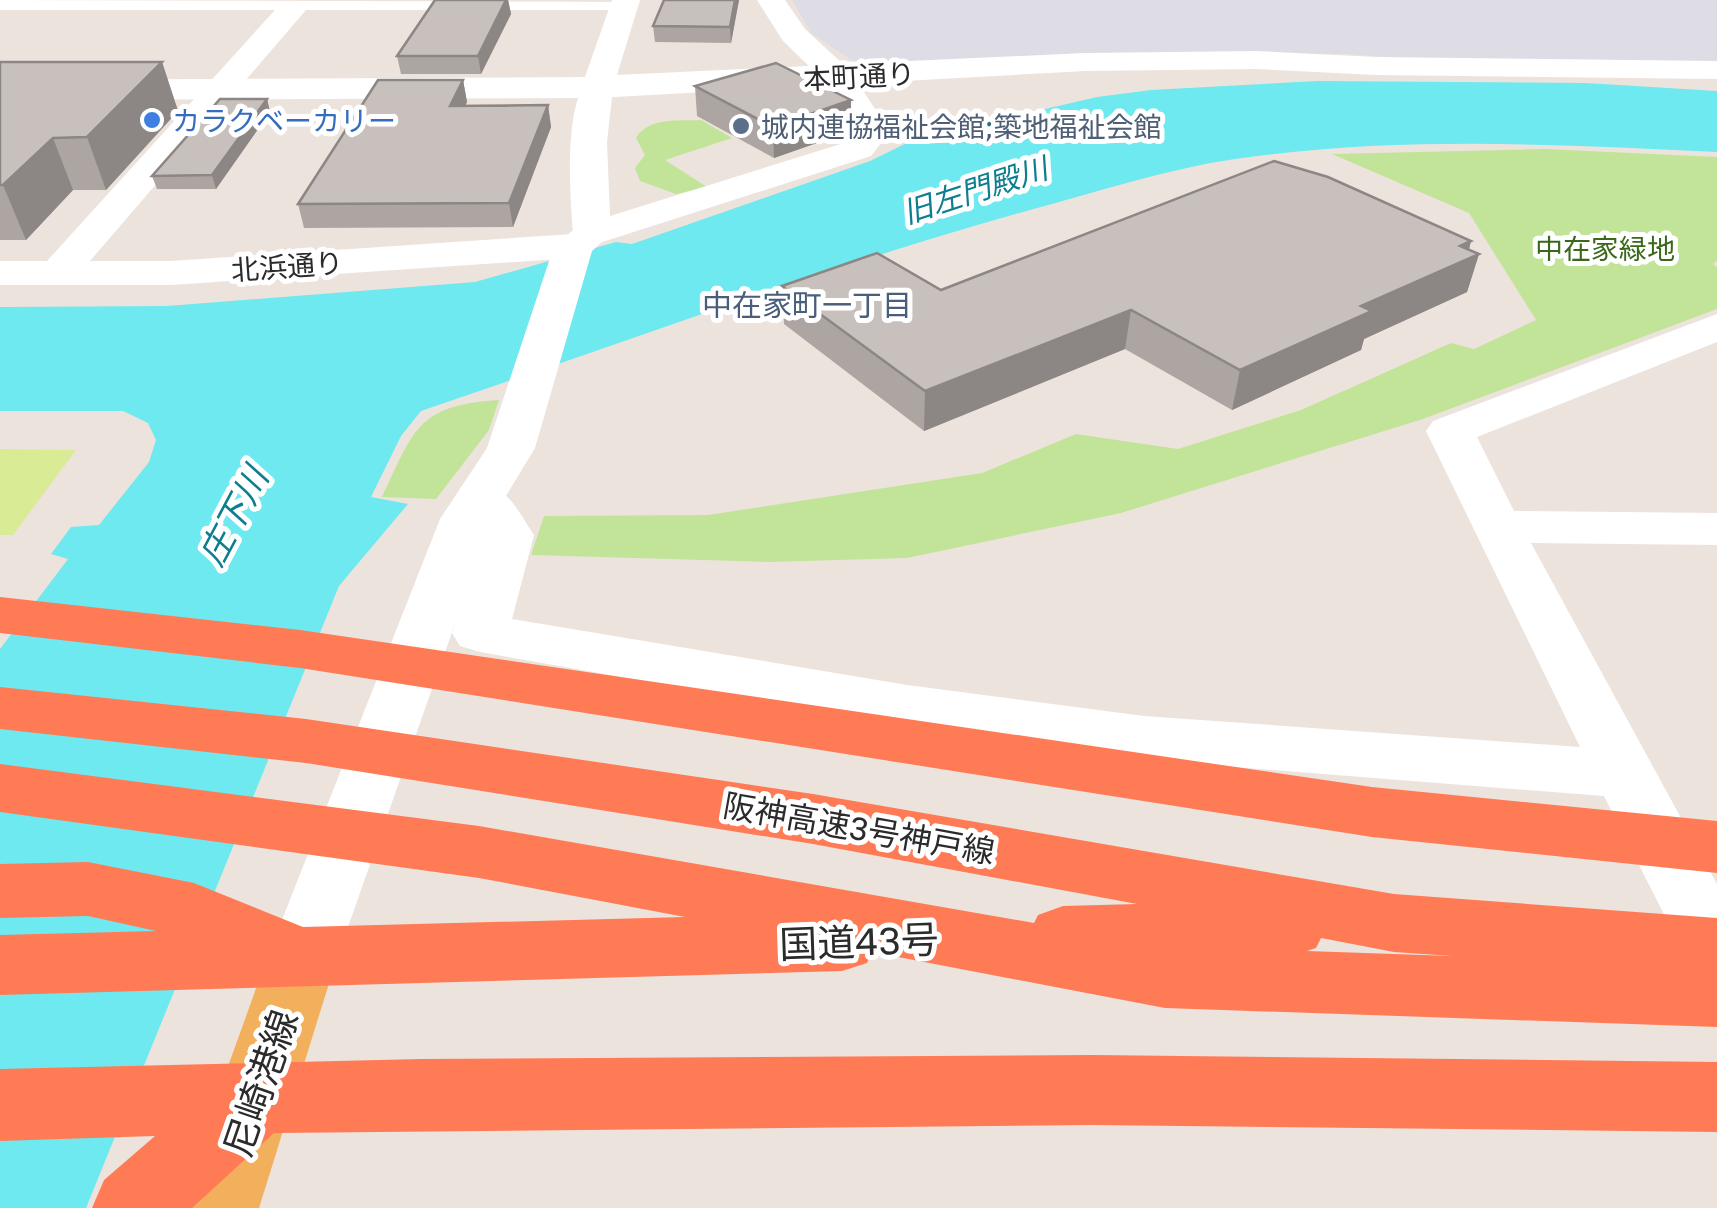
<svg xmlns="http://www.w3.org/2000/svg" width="1717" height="1208" viewBox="0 0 1717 1208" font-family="'Golos Text','Noto Sans JP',sans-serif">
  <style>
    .industrial { fill: #dedde5 }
    .green { fill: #c2e499 }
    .pitch { fill: #d9eb94 }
    .water { fill: #6ee9f0 }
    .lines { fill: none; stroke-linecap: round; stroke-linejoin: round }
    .street { fill: #fff; fill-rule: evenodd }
    .secondary { fill: #fff; fill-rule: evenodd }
    .primary { fill: #f2b05c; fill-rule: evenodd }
    .highway { fill: #ff7b56; fill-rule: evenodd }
    .wall { fill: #aca5a2 }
    .shaded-wall { fill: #8c8684 }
    .building { fill: #c8c0bc; stroke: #8c8684; stroke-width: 2.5 }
    .shop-dot { fill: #3f7fe0; stroke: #fff; stroke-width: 4 }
    .service-dot { fill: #5c6f8a; stroke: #fff; stroke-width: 4 }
    .labels { text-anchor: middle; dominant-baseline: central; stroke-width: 10; stroke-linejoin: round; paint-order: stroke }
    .far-street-label { font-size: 28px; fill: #2b2b2b; stroke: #fff }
    .far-shop-label { font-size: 28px; fill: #366cbe; stroke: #fff; text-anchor: start }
    .far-service-label { font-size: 28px; fill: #4e5e75; stroke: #fff; text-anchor: start }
    .far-park-label { font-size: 28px; fill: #3b6919; stroke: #fff }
    .far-water-label { font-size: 30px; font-style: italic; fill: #0c7e90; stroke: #fff }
    .far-neighbourhood-label { font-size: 30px; fill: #4a5e7c; stroke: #fff }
    .street-label { font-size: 32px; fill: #2b2b2b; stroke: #fff }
    .water-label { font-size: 35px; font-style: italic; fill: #0c7e90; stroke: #fff }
    .near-street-label { font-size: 38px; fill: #2b2b2b; stroke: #fff }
  </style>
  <rect width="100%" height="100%" fill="#ede3dd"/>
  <path class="industrial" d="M792,0H1717V62L1428,60L1348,54L1079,56L862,67L811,33Z"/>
  <g class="green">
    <path d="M701,120L732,138L665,160L707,187L676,194L640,181L635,168L645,155L636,138C648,117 679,121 701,120Z"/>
    <path d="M1545,149L1717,157V261L1713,264L1717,267V309L1423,419L1121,513L907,558L769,562L531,555L544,516L708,515L982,473L1076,434L1178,449L1301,410L1451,343L1474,349L1536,320L1469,213L1332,154Z"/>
    <path d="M499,400L489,430L436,499L382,497C414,430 417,405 499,400Z"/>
  </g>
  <path class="pitch" d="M0,449L76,450L13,535H0Z"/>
  <path class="water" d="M1318,81L1586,83L1717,91V152C1556,144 1395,136 1235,159C1166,169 1098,192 1030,210C825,267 623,343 421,411L401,436L371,497L408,504L339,586L86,1208H0V649L68,559L51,554L71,527L99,525L149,462L156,440L148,423L123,411H0V307L167,306L475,282L616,242L632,244L870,161L915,139L1097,97L1151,90Z"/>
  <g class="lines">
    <g class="street">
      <path d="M0,0L640,2L636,8L626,10H306L90,261H171L573,234C570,196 564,113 586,81H608L613,88L607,142L610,216L847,142L856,131L822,77L827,70H849L890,131L871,156L593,245L588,254L574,258L171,285H0V261H47L275,10H0Z"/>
      <path d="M1717,314V342L1477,437L1514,511L1717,513V545L1531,543L1717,884V938L1699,944L1675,936L1604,796L1144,760L907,727L480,652L460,646L452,633L482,535L455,497L462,486C503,476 514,505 534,535L512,619L907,685L1144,716L1580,747L1426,431L1433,421Z"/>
    </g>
    <g class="secondary">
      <path d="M612,0H640L617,75L809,66L783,41L757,0H785L805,29L843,64L1085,53L1257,51L1376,57L1717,61V79L1376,75L1257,69L1085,71L597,98L0,100V80L585,77Z"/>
      <path d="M592,222L606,226L611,234L592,251L535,448L492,519L337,958L327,979L302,988L277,979L267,958L440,519L487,448L554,246L578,226Z"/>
    </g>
    <path class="primary" d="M302,928L327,937L337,958L259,1208H177L267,958L277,937Z"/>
    <g class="highway">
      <path d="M0,597L300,630L1372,787L1717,821V873L1372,837L300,668L0,633Z"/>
      <path d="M0,687L306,719L813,794L1394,894L1717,918V1027L1165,1008L872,952L867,963L842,971L0,995V935L156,931L88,916L0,918V864L88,862L194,883L303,927L685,917L479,878L0,812V764L479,826L1034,923L1038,915L1063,906L1137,904L813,844L306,763L0,729ZM1321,938L1394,952L1452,956L1307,951L1316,948Z"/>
      <path d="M1092,1055L1717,1062V1132L1092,1125L274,1133L192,1208H92L104,1180L155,1136L0,1141V1069L421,1059Z"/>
    </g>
  </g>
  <g class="wall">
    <path d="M435,0H508L511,14L481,74H401L397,56Z"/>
    <path d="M739,0L731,43L655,42L653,26Z"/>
    <path d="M0,62H162L178,111L106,190H73L26,240H0Z"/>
    <path d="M463,80L467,102L465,106L548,105L551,127L513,227L304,228L298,204Z"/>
    <path d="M695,86L851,100V131L774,158L697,116Z"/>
    <path d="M267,99L270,112L216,189H157L152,176Z"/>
    <path d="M1471,241L1469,250L1479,254L1467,292L1364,339L1361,350L1232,410L1125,349L924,431L784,324L782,286L941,290Z"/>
  </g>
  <g class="shaded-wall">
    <path d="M506,0H508L511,14L481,74L478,56Z"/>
    <path d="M735,0H739L731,43L730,27Z"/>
    <path d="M162,62L178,111L106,190L87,137Z"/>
    <path d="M463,80L467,102L454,128L450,106Z"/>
    <path d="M267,99L270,112L216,189L212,175Z"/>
    <path d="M851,100V131L774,158L773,127Z"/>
    <path d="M548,105L551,127L513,227L509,203Z"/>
    <path d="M53,138L73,190L26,240L3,185Z"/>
    <path d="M1471,241L1466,260L1479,254L1467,292L1364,339L1361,350L1232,410L1240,370L1361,306L1460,246Z"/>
    <path d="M1131,310L1125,349L924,431L925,391Z"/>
  </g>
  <g class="building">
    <path d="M435,0H506L478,56H397Z"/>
    <path d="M664,0H735L730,27L653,26Z"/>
    <path d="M0,62H162L87,137L53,138L3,185H0Z"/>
    <path d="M776,63L851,100L773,127L695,86Z"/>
    <path d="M378,80H463L450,106L548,105L509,203L298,204Z"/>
    <path d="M220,99H267L212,175L152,176Z"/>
    <path d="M1274,161L1328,177L1471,241L1460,246L1479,254L1361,306L1372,311L1240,370L1131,310L925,391L782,286L877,253L941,290Z"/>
  </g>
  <circle class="shop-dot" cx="152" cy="120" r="10"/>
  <circle class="service-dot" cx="741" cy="126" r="10"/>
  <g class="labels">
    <g class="far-street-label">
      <text transform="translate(859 76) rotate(-3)">本町通り</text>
      <text transform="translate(287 266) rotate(-4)">北浜通り</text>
    </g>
    <g class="far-shop-label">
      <text x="172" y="120">カラクベーカリー</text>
    </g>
    <g class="far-service-label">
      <text x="761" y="126">城内連協福祉会館;築地福祉会館</text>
    </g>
    <g class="far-park-label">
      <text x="1605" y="248">中在家緑地</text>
    </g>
    <g class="far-water-label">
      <text transform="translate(975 190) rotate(-18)">旧左門殿川</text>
    </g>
    <g class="far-neighbourhood-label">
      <text x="807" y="305">中在家町一丁目</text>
    </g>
    <g class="street-label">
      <text transform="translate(859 828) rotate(10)">阪神高速3号神戸線</text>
    </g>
    <g class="water-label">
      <text transform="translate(233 516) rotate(-62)">庄下川</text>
    </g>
    <g class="near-street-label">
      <text transform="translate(859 941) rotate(-2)">国道43号</text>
      <text transform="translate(260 1083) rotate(-71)">尼崎港線</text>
    </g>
  </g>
</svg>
